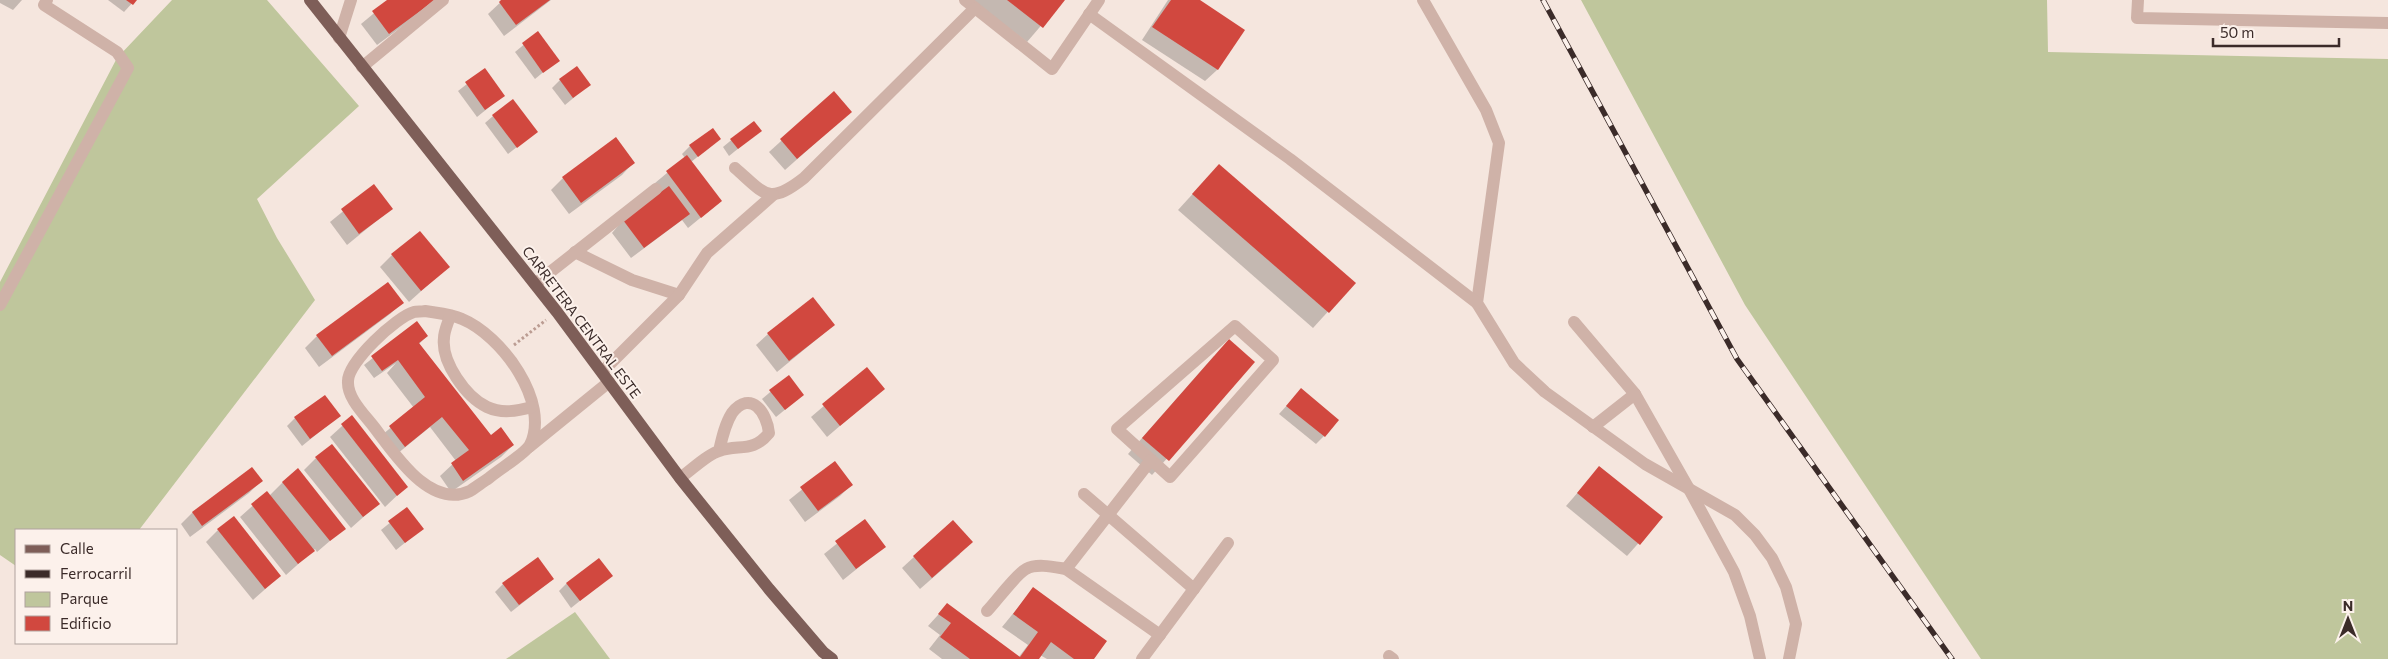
<svg xmlns="http://www.w3.org/2000/svg" width="2388" height="659" viewBox="0 0 2388 659" font-family="Commissioner,sans-serif">
  <style>
    .green { fill: #bfc69c }
    .shadow { fill: #0003 }
    .building { fill: #d1483f }
    .lines { fill: none; stroke-linecap: round; stroke-linejoin: round }
    .path { stroke: #bb9c92; stroke-width: 3; stroke-dasharray: 2.5 2.5; stroke-linecap: butt }
    .minor { stroke: #cfb2a8; stroke-width: 12 }
    .major { stroke: #7e5e58; stroke-width: 12 }
    .rail-casing { stroke: #3b2b29; stroke-width: 5.5 }
    .rail { stroke: #fcf1eb; stroke-width: 4; stroke-dasharray: 11; stroke-linecap: butt }
    .labels { text-anchor: middle; dominant-baseline: central; stroke-width: 4; stroke-linejoin: round; paint-order: stroke }
    .street-label { font-size: 14px; fill: #3b2b29; stroke: #fcf1eb }
  </style>
  <rect width="100%" height="100%" fill="#f5e6de"/>
  <g class="green">
    <path d="M172,0H267L359,106L257,199L277,238L315,300L139,530H16V566L0,555V282L117,58Z"/>
    <path d="M1581,0H2047L2048,52L2388,59V659H1981L1745,305Z"/>
    <path d="M575,612L610,659H506Z"/>
  </g>
  <g class="shadow">
    <path d="M0,0H22L13,10L0,3Z"/>
    <path d="M108,0H135L124,12Z"/>
    <path d="M390,0L427,8L377,45L361,24Z"/>
    <path d="M503,0H551L504,36L488,14Z"/>
    <path d="M972,0H1063L1027,42Z"/>
    <path d="M1168,0H1197L1243,30L1217,70L1205,81L1142,40Z"/>
    <path d="M538,33L558,60L535,79L515,52Z"/>
    <path d="M485,70L503,96L477,117L458,91Z"/>
    <path d="M560,80L589,85L565,105L552,88Z"/>
    <path d="M834,93L838,123L785,170L769,152Z"/>
    <path d="M493,116L536,132L508,154L485,123Z"/>
    <path d="M753,122L760,131L729,156L723,147Z"/>
    <path d="M720,139L691,162L721,201L688,228L682,220L631,258L612,233L655,183L685,158L682,154L690,146Z"/>
    <path d="M633,163L622,175L569,214L551,190L563,178Z"/>
    <path d="M1219,165L1354,283L1313,328L1178,210Z"/>
    <path d="M374,186L391,209L347,245L330,222Z"/>
    <path d="M392,255L448,267L409,302L380,267Z"/>
    <path d="M402,303L390,314L319,367L305,348L317,336Z"/>
    <path d="M417,323L427,336L419,344L490,436L513,445L501,457L451,492L440,476L456,461L430,427L397,454L382,435L414,408L387,373L396,363L374,378L364,365Z"/>
    <path d="M834,325L777,372L756,345L768,334Z"/>
    <path d="M1214,356L1254,362L1152,475L1128,454Z"/>
    <path d="M867,369L883,389L827,437L811,417Z"/>
    <path d="M788,377L803,395L776,417L762,399Z"/>
    <path d="M1301,390L1324,436L1316,444L1279,414Z"/>
    <path d="M339,416L302,446L287,426L295,418Z"/>
    <path d="M352,417L406,487L385,507L330,437Z"/>
    <path d="M316,458L378,504L351,528L304,470Z"/>
    <path d="M835,463L852,484L840,496L805,522L789,500Z"/>
    <path d="M1600,467L1661,518L1627,556L1566,506Z"/>
    <path d="M252,469L261,481L249,493L190,537L181,524L192,513Z"/>
    <path d="M283,482L345,528L317,552L315,549L286,575L240,517L267,493L269,496Z"/>
    <path d="M407,509L422,529L396,550L381,530Z"/>
    <path d="M865,521L884,547L843,580L824,554Z"/>
    <path d="M953,521L960,554L920,589L902,568Z"/>
    <path d="M218,530L280,576L253,600L206,542Z"/>
    <path d="M611,576L571,608L559,591L566,584Z"/>
    <path d="M553,579L511,612L495,592L503,584Z"/>
    <path d="M1033,589L1092,659H1047L1040,655L1037,659H942L929,649L940,635L928,626L947,605L1018,658L1028,645L1002,627Z"/>
  </g>
  <g class="building">
    <path d="M126,0H137L133,5Z"/>
    <path d="M387,0H435L389,34L372,11Z"/>
    <path d="M501,0H550L516,25L499,2Z"/>
    <path d="M1007,0H1065L1043,28Z"/>
    <path d="M1171,0H1200L1245,30L1218,70L1152,27Z"/>
    <path d="M538,31L560,61L543,73L522,43Z"/>
    <path d="M577,66L591,85L573,98L559,79Z"/>
    <path d="M485,68L505,96L485,110L465,82Z"/>
    <path d="M834,91L852,112L797,159L780,139Z"/>
    <path d="M513,99L538,132L517,148L492,115Z"/>
    <path d="M754,121L762,131L738,149L730,139Z"/>
    <path d="M713,128L721,139L698,157L689,145Z"/>
    <path d="M616,137L635,163L581,203L562,177Z"/>
    <path d="M687,155L722,201L701,218L666,171Z"/>
    <path d="M1219,164L1356,283L1329,313L1192,194Z"/>
    <path d="M374,184L393,209L359,234L341,209Z"/>
    <path d="M669,186L690,214L644,248L623,220Z"/>
    <path d="M420,231L450,267L421,291L391,254Z"/>
    <path d="M388,282L404,303L332,356L316,335Z"/>
    <path d="M813,297L835,325L789,361L767,333Z"/>
    <path d="M417,321L428,336L419,343L491,435L501,427L514,445L463,481L451,463L469,450L442,417L405,447L389,426L425,397L398,360L382,371L371,356Z"/>
    <path d="M1229,339L1255,362L1169,461L1142,438Z"/>
    <path d="M867,367L885,389L840,426L822,404Z"/>
    <path d="M789,375L804,395L785,410L769,390Z"/>
    <path d="M1301,388L1339,420L1325,437L1286,406Z"/>
    <path d="M325,395L341,416L310,439L294,417Z"/>
    <path d="M352,415L408,487L397,496L341,424Z"/>
    <path d="M332,444L380,504L363,517L315,457Z"/>
    <path d="M835,461L853,485L818,511L800,487Z"/>
    <path d="M1599,466L1663,517L1640,545L1577,493Z"/>
    <path d="M252,467L263,481L202,526L192,512Z"/>
    <path d="M298,468L346,529L330,541L282,482Z"/>
    <path d="M267,491L315,551L298,564L251,504Z"/>
    <path d="M407,507L424,529L405,543L388,521Z"/>
    <path d="M234,516L281,576L265,589L217,529Z"/>
    <path d="M865,519L886,547L856,569L835,541Z"/>
    <path d="M953,520L973,542L932,578L913,556Z"/>
    <path d="M538,557L554,579L519,605L502,583Z"/>
    <path d="M599,558L613,576L580,601L566,583Z"/>
    <path d="M1033,587L1107,641L1094,659H1074L1051,642L1039,659H970L940,637L951,623L938,614L947,603L1020,657L1038,632L1013,614Z"/>
  </g>
  <g class="lines">
    <path class="path" d="M514,345L546,320"/>
    <g class="minor">
      <path d="M965,0L1052,69L1099,0"/>
      <path d="M1423,0L1486,110L1499,143L1477,303L1514,363L1545,392L1645,464L1735,515L1755,535L1772,558L1786,587L1796,624L1789,659"/>
      <path d="M2138,0L2137,18L2388,23"/>
      <path d="M1089,14L1290,159L1477,303"/>
      <path d="M339,38L351,0"/>
      <path d="M362,67L443,0"/>
      <path d="M735,168C765,194 768,206 804,178L975,8"/>
      <path d="M575,252L632,280L679,295"/>
      <path d="M535,284L656,189"/>
      <path d="M0,305L128,68L117,52L44,5L47,0"/>
      <path d="M425,311C437,313 451,314 462,319C501,335 551,402 530,445C525,454 498,470 489,478C483,482 476,487 470,491C430,510 394,453 374,427C364,414 347,398 348,381C348,362 396,317 414,312C417,311 422,312 425,311Z"/>
      <path d="M450,316C448,323 444,331 444,338C441,362 466,397 487,407C502,414 517,411 532,407"/>
      <path d="M1574,322L1635,394L1689,489L1734,572L1750,616L1760,659"/>
      <path d="M1235,326L1273,360L1170,477L1117,429Z"/>
      <path d="M602,372L679,295L707,253L773,195"/>
      <path d="M1593,427L1635,394"/>
      <path d="M529,447L609,382"/>
      <path d="M680,478C692,470 706,455 719,451C739,444 753,453 769,433C767,413 751,389 732,413C725,424 722,438 719,451"/>
      <path d="M1084,494L1194,589"/>
      <path d="M1066,569L1151,460"/>
      <path d="M987,611C996,602 1016,574 1026,569C1037,563 1054,567 1066,569L1160,635"/>
      <path d="M1389,656L1393,659"/>
      <path d="M1142,659L1228,543"/>
    </g>
    <path class="major" d="M310,0L557,312L680,478L769,589L823,652L832,659"/>
    <g class="rail-casing">
      <path id="rail" d="M1543,0L1737,359L1952,659"/>
    </g>
    <use href="#rail" class="rail"/>
  </g>
  <g class="labels">
    <g class="street-label">
      <text transform="translate(582 322) rotate(53)">CARRETERA CENTRAL ESTE</text>
    </g>
  </g>
  <rect x="15" y="529" width="162" height="115" fill="#fcf1eb" stroke="#afa29d"/>
  <rect x="25" y="545" width="25" height="8" fill="#7e5e58" stroke="#afa29d"/>
  <text x="60" y="554" font-size="15" fill="#3b2b29">Calle</text>
  <rect x="25" y="570" width="25" height="8" fill="#3b2b29" stroke="#afa29d"/>
  <text x="60" y="579" font-size="15" fill="#3b2b29">Ferrocarril</text>
  <rect x="25" y="592" width="25" height="15" fill="#bfc69c" stroke="#afa29d"/>
  <text x="60" y="604" font-size="15" fill="#3b2b29">Parque</text>
  <rect x="25" y="616" width="25" height="15" fill="#d1483f" stroke="#afa29d"/>
  <text x="60" y="629" font-size="15" fill="#3b2b29">Edificio</text>
  <g transform="translate(2348 619)" stroke="#fcf1eb" stroke-width="4" paint-order="stroke">
  <path d="M0-4L9 19L0 12L-9 19Z" fill="#3b2b29"/>
  <text y="-8" font-size="14" font-weight="bold" text-anchor="middle" fill="#3b2b29">N</text>
  </g>
  <path d="M2213 38v8h126v-8" fill="none" stroke="#3b2b29" stroke-width="2.5"/>
  <text x="2220" y="38" font-size="15" fill="#3b2b29" stroke="#fcf1eb" stroke-width="4" paint-order="stroke">50 m</text>
</svg>
